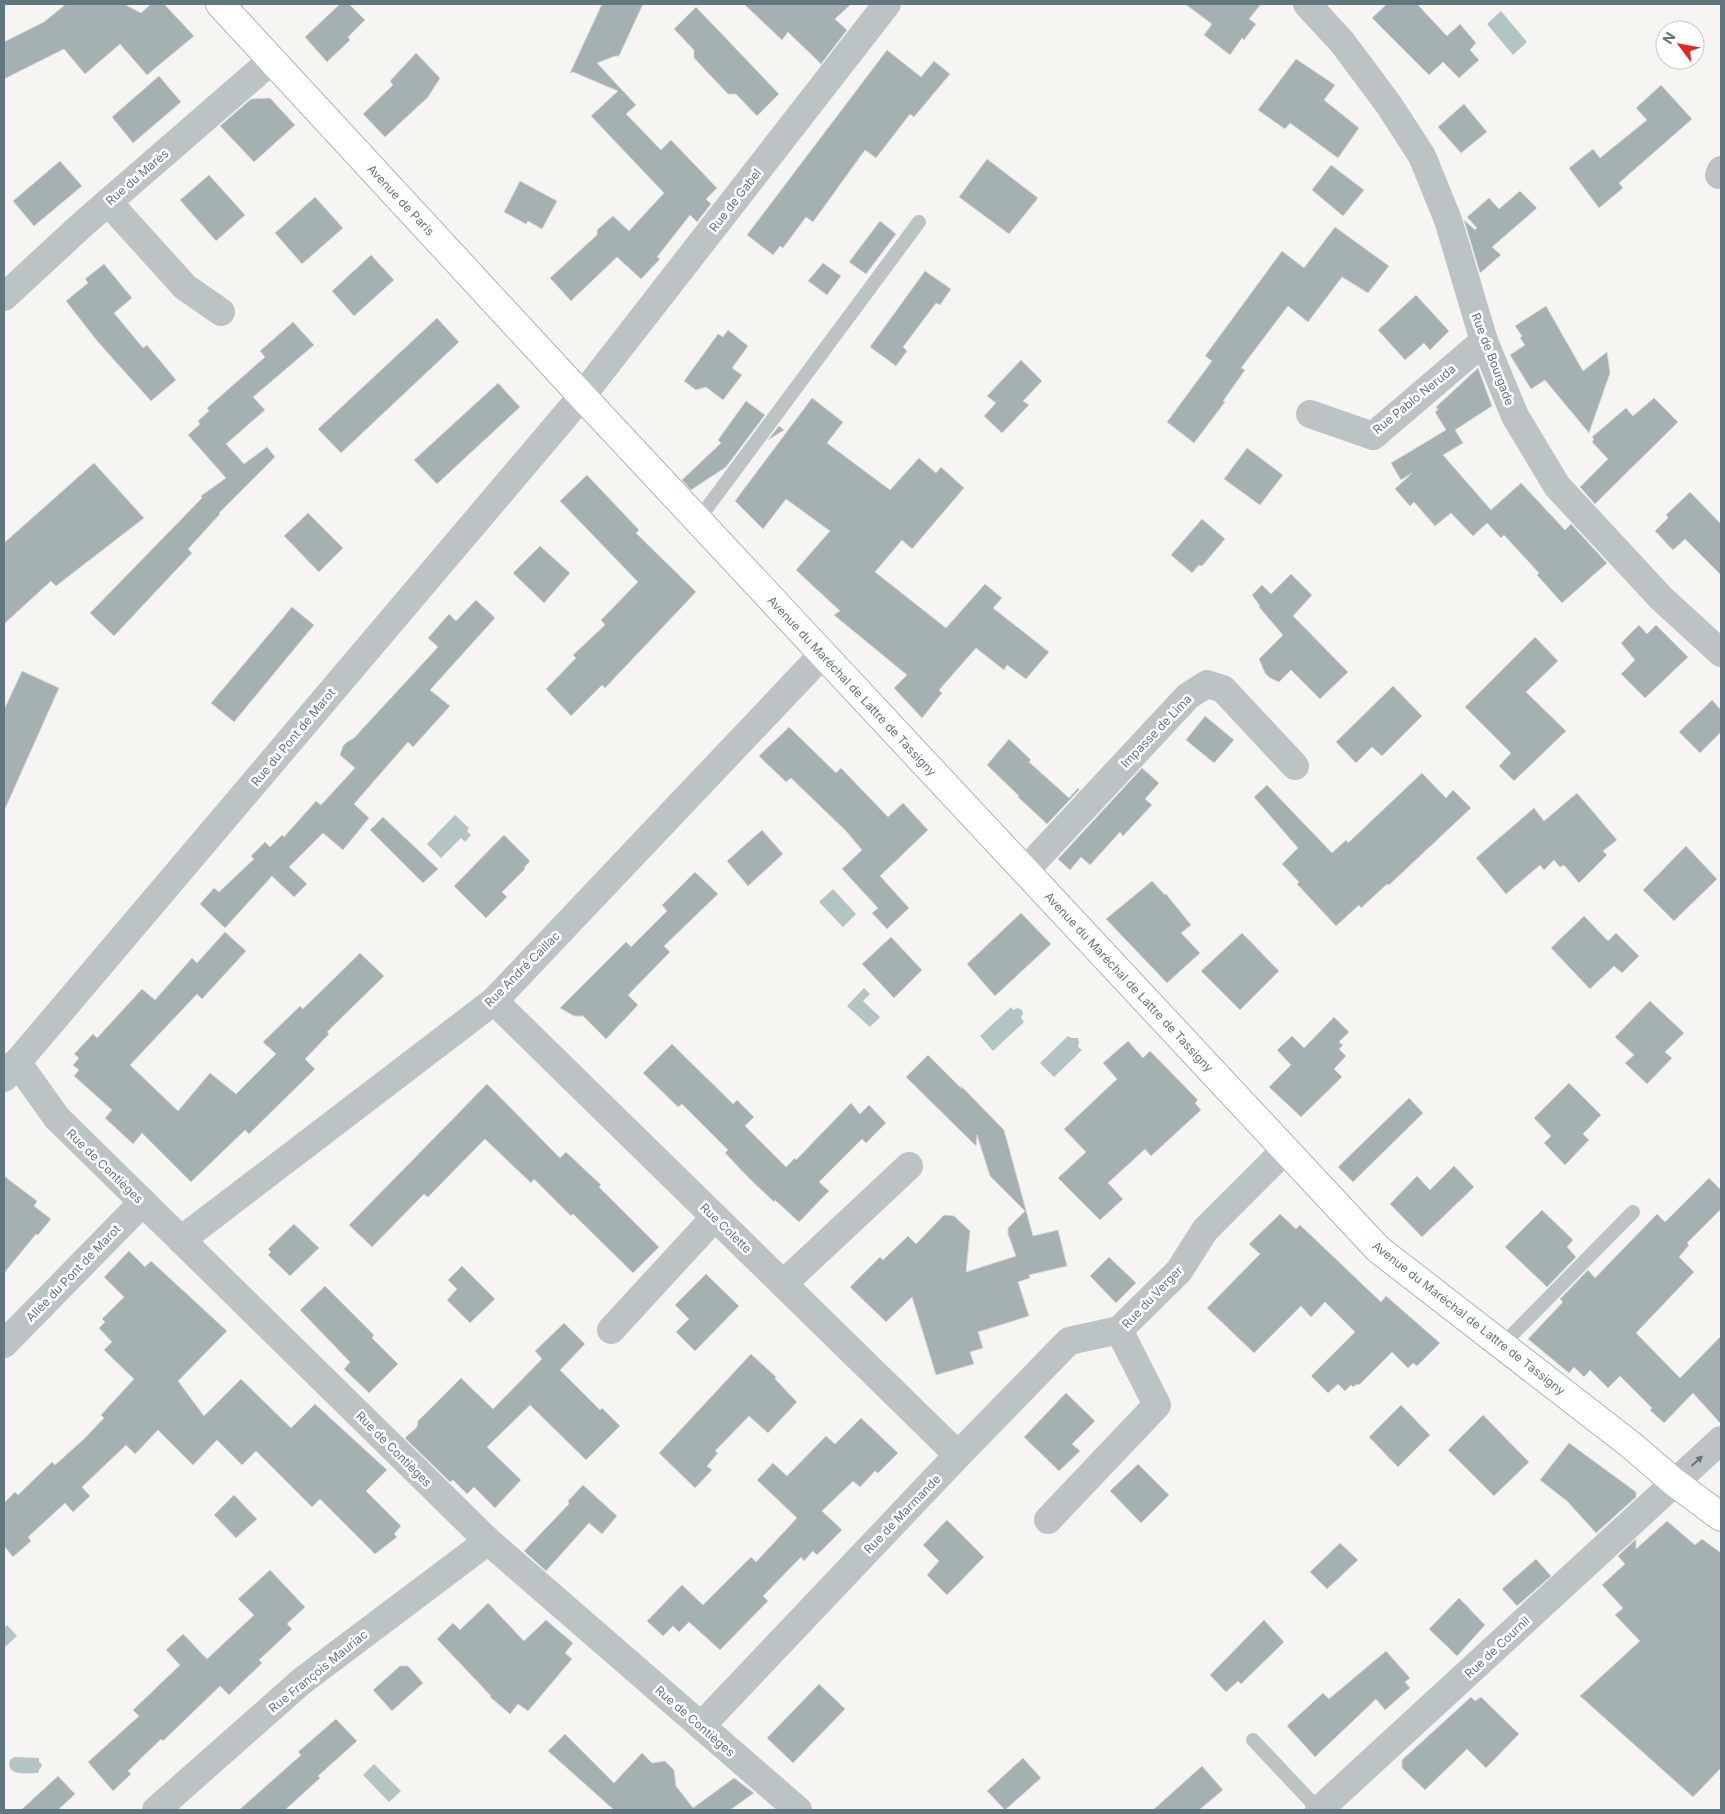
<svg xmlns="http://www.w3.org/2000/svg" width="1725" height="1814" viewBox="0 0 1725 1814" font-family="Inter,sans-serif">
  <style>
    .water { fill: #b2c4c4 }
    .building { fill: #a5b0b3; stroke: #d7d6d5 }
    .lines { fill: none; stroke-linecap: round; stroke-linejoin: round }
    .secondary-casing { stroke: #acb5b8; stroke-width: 30 }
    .lane { stroke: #bcc3c5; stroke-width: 14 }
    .street { stroke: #bcc3c5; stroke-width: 28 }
    .secondary { stroke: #fff; stroke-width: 28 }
    .oneway { fill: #61777d }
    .labels { text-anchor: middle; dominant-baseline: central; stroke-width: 5; stroke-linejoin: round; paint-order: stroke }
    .street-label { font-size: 12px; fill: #61777d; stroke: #fff }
  </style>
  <rect width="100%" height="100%" fill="#f6f5f2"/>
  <g class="water">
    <path d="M1501,11L1527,42L1513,55L1487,24Z"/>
    <path d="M455,815L469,828L467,831L471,835L465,842L461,838L441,858L427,844Z"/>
    <path d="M833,889L856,914L843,927L819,902Z"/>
    <path d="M864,988L870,994L863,1001L880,1017L870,1027L847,1006Z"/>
    <path d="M1011,1007L1013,1010L1018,1008L1022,1010L1023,1014L1021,1018L1024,1022L993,1051L980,1036Z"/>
    <path d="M1068,1036L1071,1038H1078L1079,1043L1078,1047L1082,1050L1054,1077L1040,1063Z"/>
    <path d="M7,1625L17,1636L4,1648V1628Z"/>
    <path d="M14,1757L39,1758V1762L41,1763L42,1766L39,1770L38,1773C28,1773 5,1777 10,1760Z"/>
    <path d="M374,1764L401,1791L389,1802L363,1775Z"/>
  </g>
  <g class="building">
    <path d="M66,4H124L141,13L151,4H164L194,36L147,75L120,44L85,74L64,49L4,79V42L44,22Z"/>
    <path d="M340,4H349L365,20L348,37L350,40L327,62L305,37Z"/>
    <path d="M602,4H643L619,56H615L597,63L636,105L626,114L661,150L671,140L717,188L706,199L711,204L697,222L690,215L657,257L660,259L641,279L617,257L571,301L550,278L597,235V230L613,216L629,231L664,193L591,116L618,91L573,72L570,73Z"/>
    <path d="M744,4H851L835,19L847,30L821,64L788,32L782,40Z"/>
    <path d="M1185,4H1261L1249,19L1256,24L1244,40L1242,38L1230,55L1204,35L1212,24Z"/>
    <path d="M1387,4H1417L1447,36L1460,24L1476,43L1470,50L1479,60L1459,78L1443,62L1429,75L1372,18Z"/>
    <path d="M696,7L779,94L757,116L736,94H728L694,58V50L674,29Z"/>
    <path d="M887,50L921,77L934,61L950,74L914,117L910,114L876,158L865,150L813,222L806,217L783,248L780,246L773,255L747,235Z"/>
    <path d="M416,53L440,78L428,97L385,137L363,114L393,85L390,81Z"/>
    <path d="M1296,59L1335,85L1324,100L1359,128L1338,158L1290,123L1285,129L1258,110Z"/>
    <path d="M159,76L181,102L133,143L112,117Z"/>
    <path d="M1661,85L1692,119L1619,183L1623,188L1599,208L1569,168L1593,149L1600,158L1647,120L1636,108Z"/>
    <path d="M270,98L295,125L254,162L220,126L251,99Z"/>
    <path d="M1464,104L1487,132L1461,153L1438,127Z"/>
    <path d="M987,159L1038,198L1009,234L959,197Z"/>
    <path d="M60,161L82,186L34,226L13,201Z"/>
    <path d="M1331,165L1364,190L1343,216L1312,190Z"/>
    <path d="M209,175L245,215L216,241L180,200Z"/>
    <path d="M520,181L557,201L542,229L528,221L526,224L504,212Z"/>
    <path d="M1520,191L1537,208L1492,247L1501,255L1480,273L1464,220L1475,230L1477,228L1467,217L1489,198L1499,209Z"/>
    <path d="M315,197L343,228L302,264L275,233Z"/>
    <path d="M880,221L896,234L866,274L849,262Z"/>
    <path d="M1335,227L1389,266L1368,293L1342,277L1308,322L1288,306L1241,368L1245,370L1223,401L1225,402L1194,443L1167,422L1212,361L1205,356L1282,251L1304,268Z"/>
    <path d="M371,255L394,280L354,316L332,291Z"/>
    <path d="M823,263L841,276L827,295L808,281Z"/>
    <path d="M104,264L132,298L114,313L143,348L147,345L176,380L151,401L98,342L66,301L88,283L85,279Z"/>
    <path d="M925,271L951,289L940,305L936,303L903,347L907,351L896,366L870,347Z"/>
    <path d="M1416,295L1449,331L1430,350L1424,343L1405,360L1378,330Z"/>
    <path d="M1546,306L1583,371L1607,352L1610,373L1589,433L1545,380L1531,389L1510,355L1525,345L1520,338L1522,336L1515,326Z"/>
    <path d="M437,318L459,342L341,453L318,429Z"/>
    <path d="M293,322L314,345L253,397L265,410L226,444L244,464L267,447L275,457L219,513L220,514L188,549L192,553L114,636L90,613L202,498L201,496L226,478L188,435L200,424L198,421L209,411L207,408L265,357L260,351Z"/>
    <path d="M728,330L748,346L732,368L742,375L723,400L706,387L696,390L684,381L718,334L723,337Z"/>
    <path d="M1021,360L1042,381L1023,401L1029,405L1002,433L984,416L996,403L987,396Z"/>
    <path d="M1478,368L1492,406L1455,430L1463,443L1443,455L1491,510L1521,483L1565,530L1571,524L1607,563L1562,603L1537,575L1539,573L1504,535L1501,538L1487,523L1473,536L1451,513L1435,526L1414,502L1410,506L1395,489L1412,473L1401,480L1391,463L1446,430L1435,412L1438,410L1436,407Z"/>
    <path d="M498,383L520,407L437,484L414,460Z"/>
    <path d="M812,398L843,422L827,443L890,490L919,458L936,473L941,467L964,488L912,549L902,540L875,572L946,628L985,584L1002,598L993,608L1049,652L1026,679L1007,665L1004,670L976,648L939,690L942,693L922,718L894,688L907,675L834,615L840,611L796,570L830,531L786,499L763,529L735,501Z"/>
    <path d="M1654,398L1678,422L1595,504L1580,487L1608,459L1592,442L1594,439L1592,437L1626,408L1633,416Z"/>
    <path d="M746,401L765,415L726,467L691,490L682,480L721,443L718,440Z"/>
    <path d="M779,426L784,430L768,440Z"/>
    <path d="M1247,448L1283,475L1260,505L1224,479Z"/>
    <path d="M94,463L144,518L56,586L51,581L4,624V543Z"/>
    <path d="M587,475L639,530L636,533L696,592L605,688L602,685L571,716L546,689L576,658L573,655L605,625L601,620L638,582L560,501Z"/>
    <path d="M1690,492L1721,524V575L1685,539L1673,550L1655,531L1668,518L1666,515Z"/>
    <path d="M308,513L343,548L319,572L284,536Z"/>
    <path d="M1202,519L1225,539L1202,566L1199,565L1192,573L1171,555Z"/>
    <path d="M540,546L570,573L544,603L513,573Z"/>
    <path d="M1291,574L1312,595L1293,616L1348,672L1320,699L1291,670L1279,682L1270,678L1265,673L1259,659L1283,635L1259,607L1260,606L1252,595L1262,585L1271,594Z"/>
    <path d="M476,600L495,618L430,690L450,706L413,747L408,742L354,804L369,818L343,850L323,833L289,867L307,884L294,897L272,876L225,928L200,904L214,888L219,892L254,859L251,856L265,842L270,847L282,835L284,837L316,801L321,805L355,768L340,755L343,746L347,742L354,738L438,647L428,638L449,614L456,621Z"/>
    <path d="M292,607L314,625L234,722L211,703Z"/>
    <path d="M1639,625L1647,634L1656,625L1688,657L1645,698L1621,674L1635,660L1621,643Z"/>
    <path d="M1535,637L1558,661L1526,692L1566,731L1514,781L1499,766L1511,753L1465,707Z"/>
    <path d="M22,671L59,688L4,811V710Z"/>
    <path d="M1393,686L1422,716L1382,756L1372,747L1356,763L1336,742Z"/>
    <path d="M1712,700L1721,710V732L1700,753L1679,732Z"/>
    <path d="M1205,716L1234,740L1214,763L1186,740Z"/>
    <path d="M789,727L836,773L841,768L888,817L903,803L928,830L880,876L909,908L887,929L872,913L878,908L842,869L862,850L846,831L791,778L786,782L759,756Z"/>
    <path d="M1009,739L1031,760L1029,762L1069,798L1078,788L1079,790L1047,824L1018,797L1019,796L987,765Z"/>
    <path d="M1142,768L1159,783L1145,799L1152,805L1123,836L1120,832L1090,865L1081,857L1070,870L1058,859Z"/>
    <path d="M1422,773L1446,798L1453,790L1471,808L1389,885L1387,884L1361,908L1359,905L1336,926L1297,884L1299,882L1282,864L1298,848L1254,797L1267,785L1332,853L1346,840L1348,843Z"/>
    <path d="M1577,793L1617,840L1603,851L1607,855L1579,883L1564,865L1560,867L1554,860L1544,870L1540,865L1506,894L1476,858L1534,808L1544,821Z"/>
    <path d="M383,817L438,869L423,883L370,830Z"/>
    <path d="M762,830L783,854L748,886L727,861Z"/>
    <path d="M504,835L530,861L524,868L525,869L502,892L507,897L486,918L454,886Z"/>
    <path d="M1686,846L1717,879L1674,921L1643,890Z"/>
    <path d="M695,872L718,894L664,946L670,952L628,995L638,1005L606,1039L583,1016H574L560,1008L626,942L631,947L667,911L662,905Z"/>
    <path d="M1152,881L1165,895L1166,894L1191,925L1181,933L1200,953L1167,983L1106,919Z"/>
    <path d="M1021,913L1051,944L995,996L967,964Z"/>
    <path d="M1584,916L1608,941L1616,933L1639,956L1622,973L1614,966L1590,989L1551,948Z"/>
    <path d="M225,932L246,951L202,999L197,994L130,1065L178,1111L210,1073L236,1094L276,1054L263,1042L300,1006L303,1009L360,953L384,976L327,1032L329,1034L305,1059L315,1069L249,1134L245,1130L191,1182L142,1133L133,1144L105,1118L112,1110L74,1076L79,1070L73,1065L79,1058L74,1054L93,1034L97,1038L142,989L155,1000L192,958L197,963Z"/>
    <path d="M1242,933L1279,971L1240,1010L1201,971Z"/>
    <path d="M891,937L922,970L894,998L862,964Z"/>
    <path d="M1650,1001L1684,1033L1665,1052L1672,1058L1647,1084L1625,1063L1634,1055L1615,1037Z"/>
    <path d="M1334,1017L1349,1032L1339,1042L1343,1045L1339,1049L1346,1056L1334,1069L1342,1077L1301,1117L1269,1087L1291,1065L1277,1050L1292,1036L1304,1048Z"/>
    <path d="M1128,1041L1143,1058L1150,1051L1198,1100L1195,1103L1201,1110L1151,1156L1145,1149L1108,1183L1123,1199L1100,1220L1058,1178L1086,1152L1064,1129L1117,1079L1103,1063Z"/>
    <path d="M672,1044L733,1104L737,1100L754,1117L745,1126L786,1167L795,1158L796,1160L851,1103L860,1114L869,1105L886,1123L866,1143L862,1139L819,1182L829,1191L799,1222L775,1200L774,1202L749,1178L725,1153L728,1150L682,1104L678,1107L643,1073Z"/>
    <path d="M928,1055L962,1089L961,1086L1004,1130L1033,1236L1058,1230L1067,1266L1029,1275L1030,1278L1018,1282L1029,1316L978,1332L983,1348L970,1352L974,1364L936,1375L912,1297L886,1322L850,1287L880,1257L883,1260L908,1236L916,1244L944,1215L954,1216L970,1231L966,1272L1016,1256L1008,1234V1228L1025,1211L990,1176L977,1135L976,1146L906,1077Z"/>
    <path d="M1569,1083L1601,1115L1583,1134L1589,1140L1565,1165L1544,1143L1551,1136L1534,1118Z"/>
    <path d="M487,1084L560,1158L566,1152L601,1185L599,1187L659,1247L633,1273L573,1214L571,1216L534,1179L531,1183L485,1139L428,1197L424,1194L372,1247L349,1225Z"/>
    <path d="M1409,1098L1423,1113L1353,1182L1338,1167Z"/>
    <path d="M1454,1166L1474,1187L1422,1237L1390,1204L1417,1176L1430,1190Z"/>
    <path d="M4,1176L37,1201L34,1206L51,1219L38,1235L36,1234L4,1273Z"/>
    <path d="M1709,1178L1721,1190V1209L1687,1243L1689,1245L1679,1257L1694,1272L1636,1333L1680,1378L1721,1336V1424L1693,1393L1664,1423L1650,1410L1652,1408L1620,1376L1608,1388L1590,1370L1584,1377L1574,1367L1569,1373L1528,1339L1563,1302L1560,1299L1588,1270L1595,1278L1657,1214L1665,1222Z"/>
    <path d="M1542,1210L1573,1240L1567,1247L1576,1257L1547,1287L1505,1247Z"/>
    <path d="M1280,1214L1296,1229L1300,1225L1381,1302L1386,1296L1440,1343L1417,1366L1413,1363L1408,1368L1392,1352L1359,1385L1357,1384L1353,1387L1351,1385L1345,1391L1338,1384L1328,1393L1311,1376L1355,1332L1325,1302L1311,1317L1301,1306L1254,1353L1207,1308L1260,1254L1249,1244Z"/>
    <path d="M294,1224L319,1248L290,1276L268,1255L271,1252L268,1249Z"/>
    <path d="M129,1251L145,1267L151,1261L227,1331L178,1381L204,1416L241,1379L291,1428L315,1404L387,1470L366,1491L401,1526L394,1534L397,1537L375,1554L320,1499L312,1507L256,1451L242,1465L217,1440L193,1465L158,1430L135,1454L126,1445L82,1487L90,1496L73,1512L65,1503L28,1537L31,1541L13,1557L4,1546V1503L15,1492L18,1495L52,1462L55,1465L84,1439L104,1418L101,1415L134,1379L104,1350L112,1342L99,1328L105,1322L102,1319L124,1297L104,1277Z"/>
    <path d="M1109,1257L1136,1283L1116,1303L1090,1276Z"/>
    <path d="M462,1266L495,1299L470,1323L447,1300L457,1289L448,1280Z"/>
    <path d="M706,1274L739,1306L695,1351L676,1332L689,1319L675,1305Z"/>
    <path d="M325,1286L374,1335L372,1338L398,1364L369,1393L344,1369L350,1362L300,1310Z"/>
    <path d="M564,1323L585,1344L560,1370L600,1410L602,1408L620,1426L586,1460L530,1405L487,1447L521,1480L495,1508L474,1487L467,1494L453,1480L450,1482L405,1438L417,1427L418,1421L461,1378L493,1409L542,1359L535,1351Z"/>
    <path d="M751,1354L776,1377L775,1379L797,1402L768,1433L749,1416L715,1451L718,1453L707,1466L712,1470L695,1488L659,1453Z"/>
    <path d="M1066,1393L1095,1421L1072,1444L1080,1451L1059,1471L1024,1437Z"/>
    <path d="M1401,1405L1430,1435L1398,1467L1369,1437Z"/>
    <path d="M1483,1415L1529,1462L1494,1496L1448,1450Z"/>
    <path d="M861,1418L898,1453L878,1473L875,1471L860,1487L853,1481L822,1511L842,1530L817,1555L813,1551L804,1561L801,1557L763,1596L768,1601L720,1650L689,1622L679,1632L673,1626L663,1636L647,1621L682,1585L703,1605L751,1557L756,1562L797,1518L757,1480L773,1463L787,1476L826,1436L835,1444Z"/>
    <path d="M1569,1443L1636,1492V1497L1596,1533L1567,1501L1540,1480Z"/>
    <path d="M1138,1464L1169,1495L1141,1523L1110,1491Z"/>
    <path d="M583,1485L617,1516L602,1534L589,1523L546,1571L524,1551L569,1504L568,1501Z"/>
    <path d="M234,1495L257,1519L236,1538L214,1515Z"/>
    <path d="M947,1520L984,1557L947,1595L927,1575L939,1561L923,1545Z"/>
    <path d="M1667,1521L1695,1545L1702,1539L1721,1553V1768L1693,1797L1580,1696L1640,1641L1615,1615L1623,1608L1602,1585L1625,1564L1618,1556L1636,1539V1549Z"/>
    <path d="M1340,1543L1358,1560L1327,1589L1310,1572Z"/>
    <path d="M1536,1559L1551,1576L1517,1606L1502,1589Z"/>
    <path d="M270,1570L305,1607L287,1624L292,1629L259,1660L262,1663L229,1695L220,1686L163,1741L161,1739L128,1771L131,1774L113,1791L88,1762L139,1716L133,1710L180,1665L166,1650L183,1634L207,1659L254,1615L238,1599Z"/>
    <path d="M1459,1598L1485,1625L1457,1656L1429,1629Z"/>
    <path d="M488,1603L524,1641L546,1620L573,1643L565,1653L572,1659L528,1711L518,1704L510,1714L490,1697L491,1696L437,1639L453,1623L460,1630Z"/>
    <path d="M1264,1620L1284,1642L1241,1684L1238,1681L1226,1692L1210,1675Z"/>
    <path d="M1386,1651L1410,1678L1405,1682L1410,1688L1385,1710L1376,1699L1315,1757L1287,1726L1323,1693L1329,1699Z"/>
    <path d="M400,1666H408L423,1683L392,1711L373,1690Z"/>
    <path d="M819,1684L845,1709L793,1763L767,1738Z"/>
    <path d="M1471,1697L1475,1701L1481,1697L1519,1734L1486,1768L1467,1749L1425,1790L1402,1768V1760Z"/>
    <path d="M336,1719L357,1741L318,1776L320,1778L285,1810H239L301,1755L298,1752Z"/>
    <path d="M565,1734L614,1783L642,1753L652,1763L665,1761L674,1770L676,1786L693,1808L734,1778L754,1793L730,1810H614L548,1751Z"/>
    <path d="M1023,1758L1041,1778L1005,1810L987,1791Z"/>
    <path d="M1202,1766L1223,1790L1199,1810H1153Z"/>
    <path d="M58,1776L75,1794L58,1810H21Z"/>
  </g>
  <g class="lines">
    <g class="secondary-casing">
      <path id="secondary" d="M220,4L582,396L1378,1249L1631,1445L1674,1482L1721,1517"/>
    </g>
    <g class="lane">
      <path d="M698,520L919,222"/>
      <path d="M1502,1345L1633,1212"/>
      <path d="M1253,1740L1319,1810"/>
    </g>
    <g class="street">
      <path d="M1307,4L1342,42L1389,105L1422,156L1448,220L1484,341L1515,416L1557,486L1661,598L1721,653"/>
      <path d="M1719,175L1721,170"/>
      <path d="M108,202L185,287L221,312"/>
      <path d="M4,297L83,224L272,60"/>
      <path d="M1310,414L1373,436L1484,341"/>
      <path d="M1025,871L1188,696L1207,684L1223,689L1295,766"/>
      <path d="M494,1001L958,1455"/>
      <path d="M17,1062L57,1118L488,1541L798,1810"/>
      <path d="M4,1078L582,396L887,4"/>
      <path d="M181,1240L494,1001L823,654"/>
      <path d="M783,1284L909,1166"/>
      <path d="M611,1330L715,1217"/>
      <path d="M4,1344L143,1202"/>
      <path d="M1048,1520L1157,1405L1119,1330L1179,1271L1205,1230L1285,1150"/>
      <path d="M701,1726L958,1455L1069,1341L1119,1330"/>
      <path d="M156,1810L302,1681L488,1541"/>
      <path d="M1319,1810L1721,1440"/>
    </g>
    <use href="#secondary" class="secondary"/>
  </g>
  <defs><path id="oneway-solid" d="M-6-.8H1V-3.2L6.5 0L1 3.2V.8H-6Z" transform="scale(1.25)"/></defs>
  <use class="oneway" href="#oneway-solid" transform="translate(1697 1461) rotate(-42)"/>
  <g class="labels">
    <g class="street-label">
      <text transform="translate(137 177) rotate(-41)">Rue du Marès</text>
      <text transform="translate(401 200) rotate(47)">Avenue de Paris</text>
      <text transform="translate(735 200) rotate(-52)">Rue de Gabel</text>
      <text transform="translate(1493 359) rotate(69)">Rue de Bourgade</text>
      <text transform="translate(1414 399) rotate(-39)">Rue Pablo Neruda</text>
      <text transform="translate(852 686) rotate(47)">Avenue du Maréchal de Lattre de Tassigny</text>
      <text transform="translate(1156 731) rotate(-46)">Impasse de Lima</text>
      <text transform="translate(293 737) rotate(-50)">Rue du Pont de Marot</text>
      <text transform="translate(522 969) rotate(-45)">Rue André Caillac</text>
      <text transform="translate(1129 982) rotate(47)">Avenue du Maréchal de Lattre de Tassigny</text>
      <text transform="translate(105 1166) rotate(44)">Rue de Contièges</text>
      <text transform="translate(726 1228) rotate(44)">Rue Colette</text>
      <text transform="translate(73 1273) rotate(-46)">Allée du Pont de Marot</text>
      <text transform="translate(1152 1297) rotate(-46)">Rue du Verger</text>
      <text transform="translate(1469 1318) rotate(38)">Avenue du Maréchal de Lattre de Tassigny</text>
      <text transform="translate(394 1449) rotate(45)">Rue de Contièges</text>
      <text transform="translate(902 1514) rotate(-46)">Rue de Marmande</text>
      <text transform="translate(1497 1647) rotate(-43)">Rue de Cournil</text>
      <text transform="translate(318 1671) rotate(-39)">Rue François Mauriac</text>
      <text transform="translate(695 1721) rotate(41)">Rue de Contièges</text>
    </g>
  </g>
  <rect width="1725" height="1814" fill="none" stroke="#61777d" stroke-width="10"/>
  <g transform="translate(1680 45) rotate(302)"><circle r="24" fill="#ffffff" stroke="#c0c9cb"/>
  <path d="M0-4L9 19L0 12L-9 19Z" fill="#e22826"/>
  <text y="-8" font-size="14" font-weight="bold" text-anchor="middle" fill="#61777d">N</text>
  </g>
</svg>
